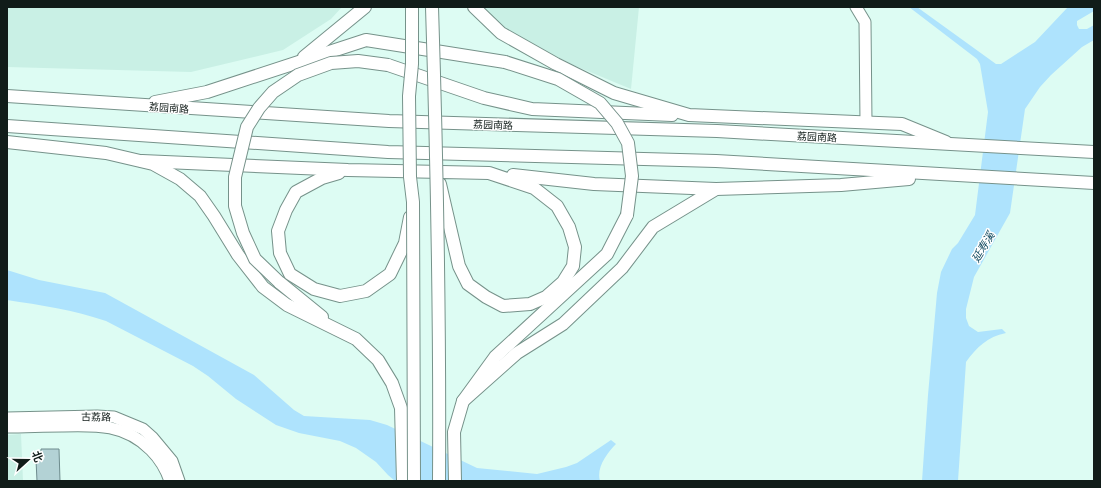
<svg xmlns="http://www.w3.org/2000/svg" width="1101" height="488" viewBox="0 0 1101 488" font-family="Poppins,'Noto Sans SC',sans-serif">
  <style>
    .built { fill: #c9f0e5 }
    .water { fill: #aee3fd }
    .building { fill: #b3d2d5; stroke: #6e8c8e }
    .lines { fill: none; stroke-linecap: round; stroke-linejoin: round }
    .secondary-casing { stroke: #76928a; stroke-width: 13 }
    .primary-casing { stroke: #76928a; stroke-width: 14 }
    .secondary { stroke: #fff; stroke-width: 11 }
    .primary { stroke: #fff; stroke-width: 12 }
    .primary-bridge-casing { stroke: #76928a; stroke-width: 14; stroke-linecap: butt }
    .primary-bridge { stroke: #fff; stroke-width: 12 }
    .labels { text-anchor: middle; dominant-baseline: central; stroke-width: 3; stroke-linejoin: round; paint-order: stroke }
    .street-label { font-size: 10px; fill: #111c19; stroke: #fff }
    .water-label { font-size: 11px; font-style: italic; fill: #144c62; stroke: #fff }
  </style>
  <rect width="100%" height="100%" fill="#ddfcf3"/>
  <g class="built">
    <path d="M7,7H342L331,19L283,50L191,72L7,67Z"/>
    <path d="M479,7H639L631,89L573,65L507,31Z"/>
    <path d="M21,434L23,481H7V435Z"/>
  </g>
  <g class="water">
    <path d="M909,7H917L996,64H1001L1035,42L1068,7H1094V11L1077,21V25L1079,29H1087L1094,25V40L1082,47L1051,75L1040,87L1025,109L1010,213L974,277L966,309V318L969,326L978,332L1002,329L1006,333C987,337 977,347 966,362L958,481H922L928,395L937,293L941,272L952,249L958,243L975,215L988,112L980,64L977,59Z"/>
    <path d="M7,270L39,280L105,293L254,375L294,410L304,416L370,420L387,425L477,468L537,474L566,467L577,463L611,440L616,444C607,453 596,468 600,481H395L388,475L376,462L356,448L340,441L299,433L276,425L236,399L208,376L193,366L106,321C74,310 40,305 7,300Z"/>
  </g>
  <path class="building" d="M41,449H59L60,481H37L36,460H41Z"/>
  <g class="lines">
    <g class="secondary-casing">
      <g id="secondary">
        <path d="M856,7L865,22L866,122"/>
        <path d="M7,418L97,416L114,417L143,429L152,437L172,461L179,481"/>
        <path d="M7,427C25,427 44,426 62,426C97,425 125,424 151,450C160,459 166,469 170,481"/>
      </g>
    </g>
    <g class="primary-casing">
      <g id="primary">
        <path d="M474,7L501,33L556,64L614,93L689,115L902,124L946,142"/>
        <path d="M304,57L365,7"/>
        <path d="M388,65L484,98L532,109L672,115"/>
        <path d="M7,96L389,121L717,131L1094,152"/>
        <path d="M155,102L207,92L366,40L505,62"/>
        <path d="M7,126L388,152L716,161L1094,183"/>
        <path d="M7,142L106,153L153,164L180,179L200,196L214,216L238,255L263,287L287,305L356,339L378,360L392,383L401,408L403,481"/>
        <path d="M142,161L348,170L489,173L534,188L557,206L569,227L575,247L573,266L563,282L546,297L530,304L503,306L486,297L468,284L459,266L440,184"/>
        <path d="M339,173L322,178L296,192L286,210L278,231L280,253L290,274L314,289L340,296L366,291L390,274L405,243L410,217"/>
        <path d="M513,175L594,184L716,189L841,185L909,179"/>
        <path d="M279,282L322,317"/>
        <path d="M463,401L517,353L563,324L622,268L653,227L716,189"/>
        <path d="M455,481L454,432L463,401L495,357L607,254L627,215"/>
      </g>
    </g>
    <use href="#secondary" class="secondary"/>
    <use href="#primary" class="primary"/>
    <g class="primary-bridge-casing">
      <g id="primary-bridge">
        <path d="M412,7V64L409,96L410,177L413,202L414,481"/>
        <path d="M432,7C437,165 440,323 439,481"/>
        <path d="M505,62L558,79L600,103L617,123L628,143L632,176L627,215"/>
        <path d="M279,282L255,259L243,233L235,206V177L247,127L259,108L273,92L298,75L331,63L358,61L388,65"/>
      </g>
    </g>
    <use href="#primary-bridge" class="primary-bridge"/>
  </g>
  <g class="labels">
    <g class="street-label">
      <text transform="translate(169 108) rotate(4)">荔园南路</text>
      <text transform="translate(493 125) rotate(2)">荔园南路</text>
      <text transform="translate(817 137) rotate(3)">荔园南路</text>
      <text transform="translate(96 417) rotate(1)">古荔路</text>
    </g>
    <g class="water-label">
      <text transform="translate(983 247) rotate(-59)">延寿溪</text>
    </g>
  </g>
  <rect width="1101" height="488" fill="none" stroke="#111c19" stroke-width="16"/>
  <g transform="translate(28 460) rotate(69)" stroke="#ffffff" stroke-width="3" paint-order="stroke">
  <path d="M0-3L7 15L0 10L-7 15Z" fill="#111c19"/>
  <text y="-6" font-size="11" font-weight="bold" text-anchor="middle" fill="#111c19">北</text>
  </g>
</svg>
